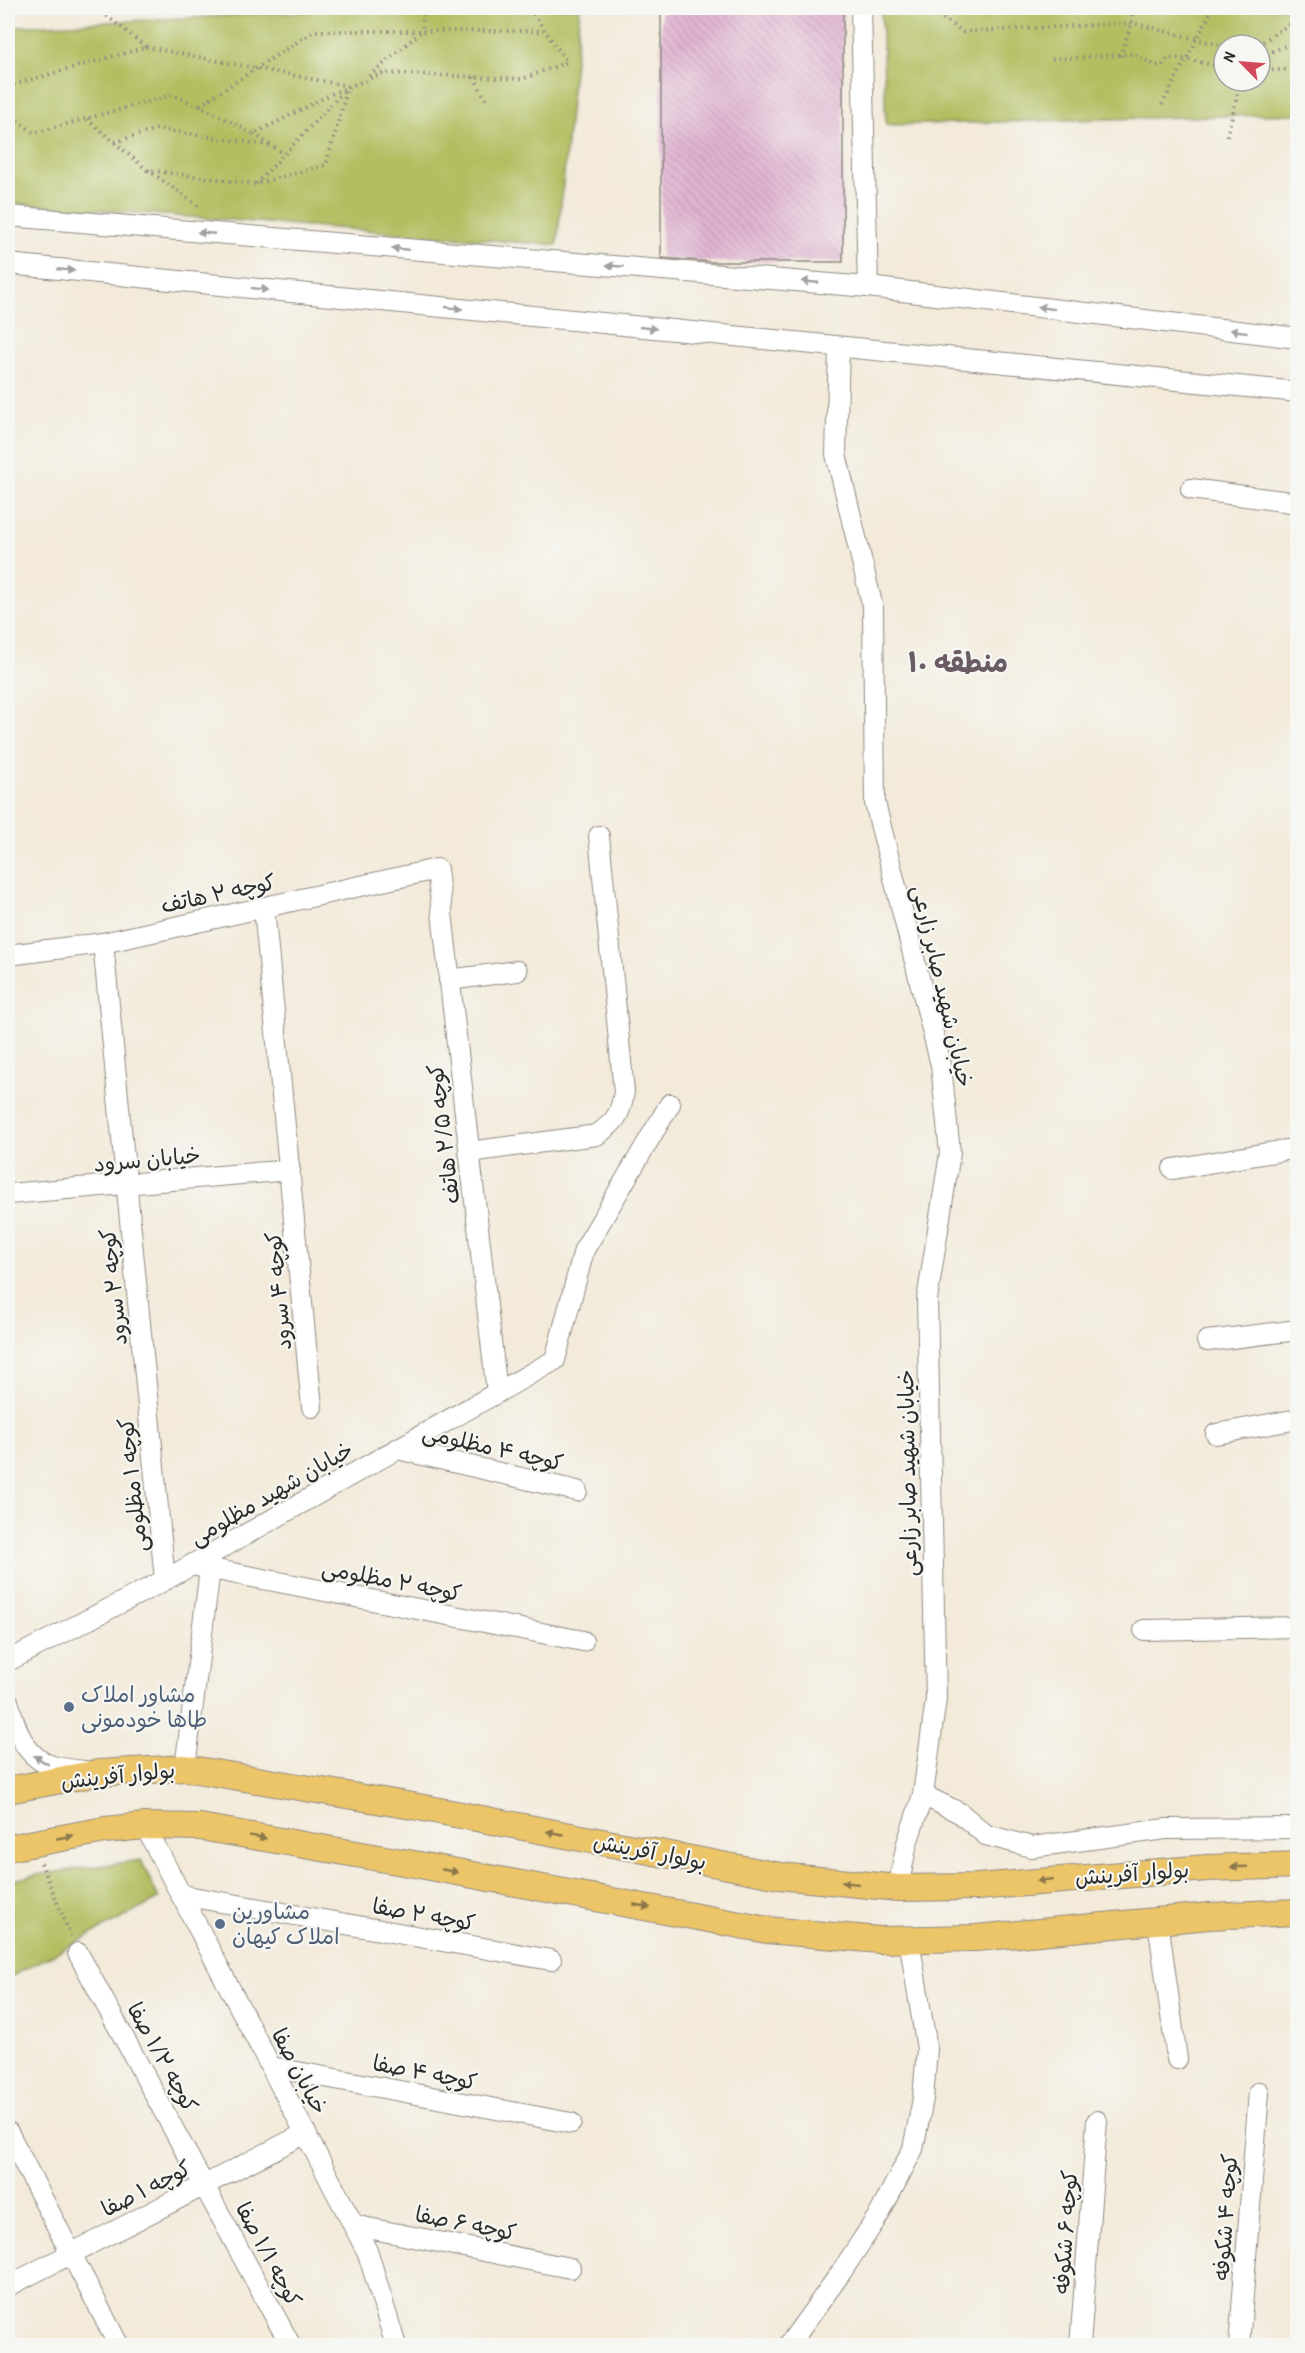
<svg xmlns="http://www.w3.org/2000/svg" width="1305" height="2353" viewBox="0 0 1305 2353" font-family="'Patrick Hand','Playpen Sans Arabic',sans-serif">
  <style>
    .green { fill: #b2be60; stroke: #6e7446; stroke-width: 1.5; fill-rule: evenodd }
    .building { fill: url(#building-back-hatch) }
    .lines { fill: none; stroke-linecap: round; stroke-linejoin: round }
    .minor-casing { stroke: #8f8a82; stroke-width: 22 }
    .major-casing { stroke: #8f8a82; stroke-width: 28 }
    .path { stroke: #8f8a82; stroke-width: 4; stroke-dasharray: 1.5 4.5; stroke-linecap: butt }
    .minor { stroke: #fff; stroke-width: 20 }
    .major { stroke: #edc569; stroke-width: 26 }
    .oneway { fill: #a0a0a0 }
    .oneway2 { fill: #8c784a }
    .service-dot { fill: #5c6f8a; stroke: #f6f6f2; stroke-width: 2 }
    .labels { text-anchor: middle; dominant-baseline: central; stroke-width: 4.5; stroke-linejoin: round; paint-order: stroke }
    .street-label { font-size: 22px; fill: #2b2b2b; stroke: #f6f6f2 }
    .service-label { font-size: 22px; fill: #4e5e75; stroke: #f6f6f2; text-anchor: start }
    .district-label { font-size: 28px; font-weight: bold; fill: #6a5b65; stroke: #f6f6f2 }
  </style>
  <defs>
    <pattern id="building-back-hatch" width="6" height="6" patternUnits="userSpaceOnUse" patternTransform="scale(1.5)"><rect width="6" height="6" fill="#e0b3d1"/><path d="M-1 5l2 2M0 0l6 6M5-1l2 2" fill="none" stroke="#c09ab4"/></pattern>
  </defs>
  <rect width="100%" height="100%" fill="#f6f6f2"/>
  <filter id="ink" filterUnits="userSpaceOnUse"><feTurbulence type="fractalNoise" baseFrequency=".0167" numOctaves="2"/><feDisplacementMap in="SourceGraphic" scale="12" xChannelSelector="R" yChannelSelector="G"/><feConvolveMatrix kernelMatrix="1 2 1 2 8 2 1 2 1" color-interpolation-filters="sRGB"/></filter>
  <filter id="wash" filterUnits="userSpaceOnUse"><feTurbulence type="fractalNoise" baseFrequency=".008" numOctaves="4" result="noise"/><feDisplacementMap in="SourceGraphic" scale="24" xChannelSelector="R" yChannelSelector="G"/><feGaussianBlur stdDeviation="1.35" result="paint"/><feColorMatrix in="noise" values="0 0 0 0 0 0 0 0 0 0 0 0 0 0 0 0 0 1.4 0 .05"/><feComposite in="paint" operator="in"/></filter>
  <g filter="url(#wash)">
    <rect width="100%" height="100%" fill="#f3ead9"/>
    <g class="green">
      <path d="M378,8H580L557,245L8,203V27Z"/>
      <path d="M881,8H1297V114L886,125ZM1224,45H1260V81H1224Z"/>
      <path d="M141,1860L159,1899L8,1978V1881L36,1875Z"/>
    </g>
    <g id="blocks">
      <path class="building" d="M661,8H843V262H713L661,258Z"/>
    </g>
  </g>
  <g filter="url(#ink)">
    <use href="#blocks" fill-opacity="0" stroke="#8f8a82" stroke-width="1.5"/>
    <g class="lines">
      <g class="minor-casing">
        <g id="minor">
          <path d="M861,8L868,287"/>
          <path d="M8,216L868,287L1298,338"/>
          <path d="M8,264L1298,392"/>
          <path d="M839,347L836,454L873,608L875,803L941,1065L950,1153L927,1300L936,1699L923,1795L907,1843L898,1888"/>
          <path d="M1191,489L1298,503"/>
          <path d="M264,908L312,1407"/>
          <path d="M103,943L165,1580"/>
          <path d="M8,955L103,943L437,869L497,1393"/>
          <path d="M449,980L517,971"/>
          <path d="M469,1152L597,1135C616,1121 620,1116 624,1092L599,836"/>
          <path d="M1173,1169L1298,1148"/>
          <path d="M8,1194L290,1170"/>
          <path d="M1207,1341L1298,1330"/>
          <path d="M1216,1434L1298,1419"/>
          <path d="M397,1449L577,1491"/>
          <path d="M191,1565L583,1641"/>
          <path d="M1144,1630L1298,1627"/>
          <path d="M8,1661L165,1580L555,1360L584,1250L670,1104"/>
          <path d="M8,1701C15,1727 24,1757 52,1766C63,1769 75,1770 86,1771"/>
          <path d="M185,1768L210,1569"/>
          <path d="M923,1795L960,1813L986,1835L1032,1847L1166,1829L1298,1828"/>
          <path d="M145,1826L368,2253L396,2346"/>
          <path d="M181,1895L551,1960"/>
          <path d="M1158,1921L1177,2059"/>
          <path d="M78,1953L291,2346"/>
          <path d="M271,2067L571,2123"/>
          <path d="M8,2132L119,2346"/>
          <path d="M353,2225L570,2268"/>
          <path d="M8,2286L306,2133"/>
          <path d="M788,2346L840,2274L880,2213L913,2149L923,2099L927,2049L909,1939"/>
          <path d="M1080,2346L1097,2121"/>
          <path d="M1239,2346L1259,2092"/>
        </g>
      </g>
      <g class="major-casing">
        <g id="major">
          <path d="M8,1790L98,1773L185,1768L424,1808L780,1876L898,1888L977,1887L1207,1868L1298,1865"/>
          <path d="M8,1848L105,1830L145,1826L200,1827L414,1864L767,1930L880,1940L976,1938L1209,1916L1298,1912"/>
        </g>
      </g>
      <g class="path">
        <path d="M424,8L422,31H543"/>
        <path d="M928,8L963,32L1132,23L1224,46"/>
        <path d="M1258,45L1298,18"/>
        <path d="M146,47L348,86"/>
        <path d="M1260,52L1273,51L1298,41"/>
        <path d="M1120,56L1132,23V8"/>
        <path d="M1052,59L1135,54L1154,65L1162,66L1168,58L1186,59L1224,68"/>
        <path d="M1260,71L1298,69"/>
        <path d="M474,77L487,102"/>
        <path d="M8,86L146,47L97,8"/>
        <path d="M200,105L314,31H422L368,77"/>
        <path d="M1162,105L1213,8"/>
        <path d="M8,113L34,133L172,95L200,106L254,134L335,92L384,73L522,79L567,62L529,8"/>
        <path d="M87,119L147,170L255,184L326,165L348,87"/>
        <path d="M254,134L284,154"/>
        <path d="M1227,136L1241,81"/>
        <path d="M115,142L157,129L272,146"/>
        <path d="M148,170L200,207"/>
        <path d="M256,184L346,89"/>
        <path d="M41,1863L71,1936"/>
      </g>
      <use href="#minor" class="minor"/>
      <use href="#major" class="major"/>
    </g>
    <defs><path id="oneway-solid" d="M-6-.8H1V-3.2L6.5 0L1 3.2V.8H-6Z" transform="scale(1.5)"/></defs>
    <g class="oneway">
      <use href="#oneway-solid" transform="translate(206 233) rotate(-175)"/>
      <use href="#oneway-solid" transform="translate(400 249) rotate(-175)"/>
      <use href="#oneway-solid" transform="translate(615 266) rotate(-175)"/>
      <use href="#oneway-solid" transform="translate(66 270) rotate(6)"/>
      <use href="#oneway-solid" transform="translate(810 282) rotate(-175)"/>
      <use href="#oneway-solid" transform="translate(260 289) rotate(6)"/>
      <use href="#oneway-solid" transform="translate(454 308) rotate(6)"/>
      <use href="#oneway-solid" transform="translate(1046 308) rotate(-173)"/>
      <use href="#oneway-solid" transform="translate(648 328) rotate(6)"/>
      <use href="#oneway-solid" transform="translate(1239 331) rotate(-173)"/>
      <use href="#oneway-solid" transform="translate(41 1760) rotate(-149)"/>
    </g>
    <g class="oneway2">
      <use href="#oneway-solid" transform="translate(555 1833) rotate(-169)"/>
      <use href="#oneway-solid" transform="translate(65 1837) rotate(-11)"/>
      <use href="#oneway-solid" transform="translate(258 1837) rotate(10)"/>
      <use href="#oneway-solid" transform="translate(1239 1867) rotate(178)"/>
      <use href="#oneway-solid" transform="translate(450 1871) rotate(11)"/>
      <use href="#oneway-solid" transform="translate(1045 1880) rotate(174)"/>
      <use href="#oneway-solid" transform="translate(850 1883) rotate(-174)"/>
      <use href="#oneway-solid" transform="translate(642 1906) rotate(11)"/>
    </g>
  </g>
  <g class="service-dot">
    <circle cx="69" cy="1707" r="6"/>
    <circle cx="220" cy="1924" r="6"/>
  </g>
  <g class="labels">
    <g class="street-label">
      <text transform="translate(218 893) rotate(-12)">کوچه ۲ هاتف</text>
      <text transform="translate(943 986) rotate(77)">خیابان شهید صابر زارعی</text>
      <text transform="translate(443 1134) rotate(-97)">کوچه ۲/۵ هاتف</text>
      <text transform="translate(147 1159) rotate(-5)">خیابان سرود</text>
      <text transform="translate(113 1287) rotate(-96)">کوچه ۲ سرود</text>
      <text transform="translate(278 1291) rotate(-95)">کوچه ۴ سرود</text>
      <text transform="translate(493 1447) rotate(13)">کوچه ۴ مظلومی</text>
      <text transform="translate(907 1473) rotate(-91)">خیابان شهید صابر زارعی</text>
      <text transform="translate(132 1485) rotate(-96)">کوچه ۱ مظلومی</text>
      <text transform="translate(271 1493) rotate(-30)">خیابان شهید مظلومی</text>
      <text transform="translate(392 1580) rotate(11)">کوچه ۲ مظلومی</text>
      <text transform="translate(118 1775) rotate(-6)">بولوار آفرینش</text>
      <text transform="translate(650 1851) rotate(11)">بولوار آفرینش</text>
      <text transform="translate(1132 1873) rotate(-4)">بولوار آفرینش</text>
      <text transform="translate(424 1914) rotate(10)">کوچه ۲ صفا</text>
      <text transform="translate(163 2057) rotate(61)">کوچه ۱/۲ صفا</text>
      <text transform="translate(300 2071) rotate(62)">خیابان صفا</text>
      <text transform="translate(425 2072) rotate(11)">کوچه ۴ صفا</text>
      <text transform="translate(146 2188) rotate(-27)">کوچه ۱ صفا</text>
      <text transform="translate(1225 2217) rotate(-86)">کوچه ۴ شکوفه</text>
      <text transform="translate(466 2223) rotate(11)">کوچه ۶ صفا</text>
      <text transform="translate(1065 2232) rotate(-86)">کوچه ۶ شکوفه</text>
      <text transform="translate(269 2254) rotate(62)">کوچه ۱/۱ صفا</text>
    </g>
    <g class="service-label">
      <text x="81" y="1694">مشاور املاک<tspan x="81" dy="25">طاها خودمونی</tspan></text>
      <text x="232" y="1911">مشاورین<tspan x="232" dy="25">املاک کیهان</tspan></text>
    </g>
    <g class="district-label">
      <text x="958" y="662">منطقه ۱۰</text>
    </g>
  </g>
  <rect width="1305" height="2353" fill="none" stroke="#f6f6f2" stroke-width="30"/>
  <g transform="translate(1242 63) rotate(295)"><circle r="28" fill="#f6f6f2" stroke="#a5a5a2" stroke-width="1.5"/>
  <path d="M0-4.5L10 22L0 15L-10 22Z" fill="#d1495b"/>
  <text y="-9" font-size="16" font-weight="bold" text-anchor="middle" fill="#2b2b2b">N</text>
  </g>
</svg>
